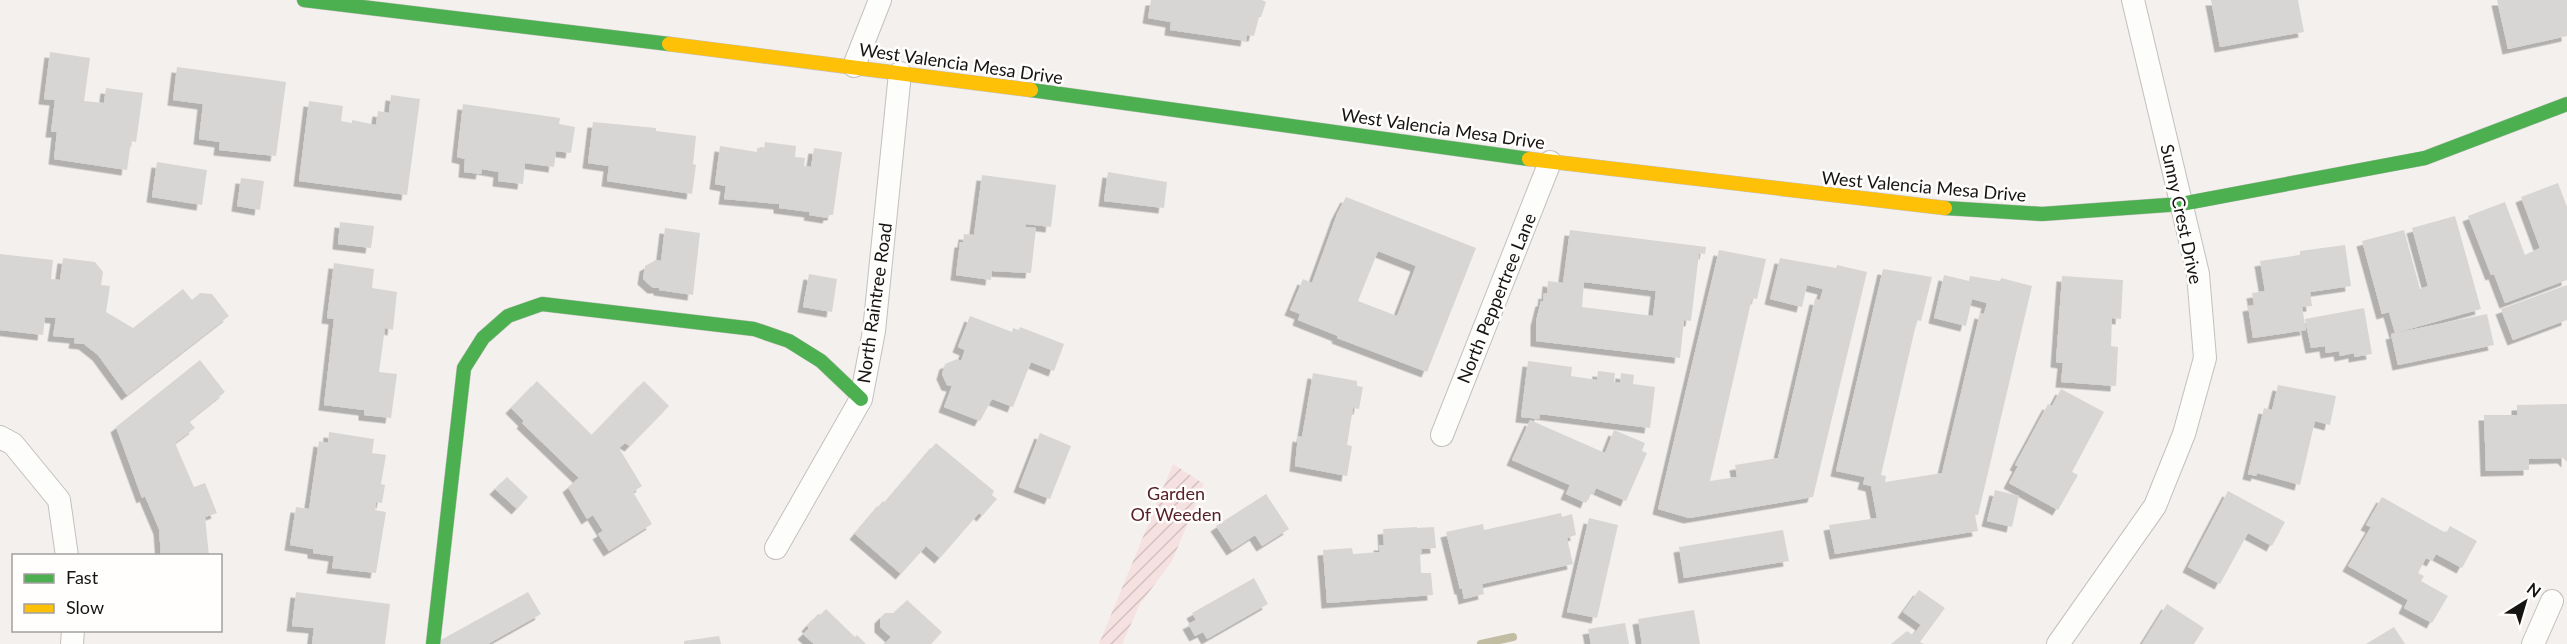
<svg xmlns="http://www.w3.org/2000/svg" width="2567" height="644" viewBox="0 0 2567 644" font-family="Lato,sans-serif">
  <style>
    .garden { fill: url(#garden-furrows) }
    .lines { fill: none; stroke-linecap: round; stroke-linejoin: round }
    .stream { stroke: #c1bca2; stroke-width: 8 }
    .building { fill: #d8d6d4; fill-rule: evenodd; filter: url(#shadow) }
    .street-casing { stroke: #c3c0bf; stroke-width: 24 }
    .fast-casing { stroke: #c3c0bf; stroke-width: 15 }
    .slow-casing { stroke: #c3c0bf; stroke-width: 15 }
    .street { stroke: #fdfdfc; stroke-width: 22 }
    .fast { stroke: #4caf50; stroke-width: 14 }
    .slow { stroke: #ffc107; stroke-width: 14 }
    .labels { text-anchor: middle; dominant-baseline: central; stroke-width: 5; stroke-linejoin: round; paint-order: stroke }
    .street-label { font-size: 18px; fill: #161413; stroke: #fffefd }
    .park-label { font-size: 18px; fill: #572029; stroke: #fffefd }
  </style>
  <defs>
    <pattern id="garden-furrows" width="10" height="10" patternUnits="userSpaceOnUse" patternTransform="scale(1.5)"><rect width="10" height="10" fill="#f6e1e1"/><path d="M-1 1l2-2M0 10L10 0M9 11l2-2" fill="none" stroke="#d2c0c0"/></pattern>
    <filter id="shadow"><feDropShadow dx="-5.5" dy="5.5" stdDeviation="0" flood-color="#0004"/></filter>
  </defs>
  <rect width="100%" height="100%" fill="#f3f0ee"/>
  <path class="garden" d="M1173,464L1204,484L1172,561L1140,604L1122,644H1099Z"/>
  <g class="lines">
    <path class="stream" d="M1481,644L1513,637"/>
  </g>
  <g class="building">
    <path d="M1151,0H1262L1266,2L1261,17H1259L1254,36L1247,35L1246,41L1170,30L1171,22L1148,18Z"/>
    <path d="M2211,0H2298L2304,32L2220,47Z"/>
    <path d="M2497,0H2567V36L2508,49Z"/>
    <path d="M50,52L90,58L84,101L104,103L106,88L143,93L136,142L131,141L127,170L54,159L57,132H51L55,100L44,99Z"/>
    <path d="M177,67L286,82L276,156L219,150L220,142L199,139L203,104L173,100Z"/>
    <path d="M391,95L420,99L407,195L299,181L309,101L343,106L341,121L352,123V120L376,125L378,111L389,113Z"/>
    <path d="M463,104L560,118L559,124L575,127L571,153L556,151L554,167L525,163L523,184L498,181L499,172L482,169L481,174L464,172L465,159L457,157Z"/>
    <path d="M593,122L656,128V131L696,136L693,164L696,165L692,194L607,181L609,166L588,163Z"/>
    <path d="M765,142L796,146L795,157L805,158L804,166L811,167L814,148L842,152L833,215H829L828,218L809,215L810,212L779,208V204L724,199L726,186L715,184L720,146L757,152V148L764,149Z"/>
    <path d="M157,162L207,170L202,205L152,197Z"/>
    <path d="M1108,172L1167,182L1164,208L1104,201Z"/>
    <path d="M982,175L1056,185L1051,227L1026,224L1025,227L1036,228L1031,273L992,271L991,280L956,275L960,242H963L964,234L974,235Z"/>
    <path d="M241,178L264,181L260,210L237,206Z"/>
    <path d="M2558,183L2567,207V280L2505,303L2494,274L2491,275L2468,216L2505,202L2525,255L2540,248L2521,197Z"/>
    <path d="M1346,197L1476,248L1427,372L1337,338L1338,336L1298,320L1300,314L1290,310L1303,279L1312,283L1337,214ZM1378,251L1416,266L1397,316L1358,301Z"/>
    <path d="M2455,216L2481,309L2395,333L2389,312L2382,314L2362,241L2404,230L2420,289L2428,286L2412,228Z"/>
    <path d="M340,222L374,226L371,248L338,244Z"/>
    <path d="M665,228L700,233L693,295L659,290V288H653L643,279L645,266L656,260L661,261Z"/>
    <path d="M1570,230L1706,247L1705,254L1699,253L1691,321L1684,320L1680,358L1536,341V321L1541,301H1543L1544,293L1547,294L1548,281L1563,283ZM1584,282L1656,291L1653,316L1582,307Z"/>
    <path d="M2345,245L2351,286L2310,292L2312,306L2302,307L2306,330L2253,338L2248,306L2254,305L2252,293L2265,291L2260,261L2300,255V251Z"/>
    <path d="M1719,250L1766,259L1757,299L1752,298L1710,481L1737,477L1735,465L1778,458L1815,299L1820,300L1823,289L1807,285L1802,307L1770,299L1780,258L1836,268L1837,265L1867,272L1813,497L1689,518L1658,509Z"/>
    <path d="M0,254L53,260L51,279L60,280L63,258L95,262L103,272L101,285L110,286L106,312L133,328L183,289L192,300L200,293L212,294L229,316L127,395L98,355L84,344L74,343L75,338L53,336L56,318L45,317L43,335L0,330Z"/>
    <path d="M334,263L374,269L372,288L397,292L393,330L385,328L379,372L397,374L391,418L364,415V410L324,405L334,319L327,318Z"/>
    <path d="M1883,269L1932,277L1921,321L1917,320L1881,475L1886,476L1885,482L1942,473L1980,313L1984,314L1987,303L1972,299L1966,326L1934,318L1944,275L1969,281L1970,276L2000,281L2001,278L2032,286L1978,515H1975L1978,531L1835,554L1829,525L1877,518L1871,486L1863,484L1865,477L1836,471Z"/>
    <path d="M809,274L837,279L832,312L803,307Z"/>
    <path d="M2062,276L2123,280L2121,319L2112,318L2111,346L2118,347L2116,386L2061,382L2063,363L2056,362Z"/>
    <path d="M2567,285V320L2513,340L2501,309Z"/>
    <path d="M2364,308L2372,354L2354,357V353L2340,356L2339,351L2326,353L2325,346L2311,348L2305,319Z"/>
    <path d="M2487,314L2494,345L2398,365L2391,334Z"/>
    <path d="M970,316L1012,332L1013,328L1019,330L1020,327L1064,344L1054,371L1031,362L1013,407L992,399L980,421L944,407L952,386L947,385L942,374L945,364L957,359L961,361L965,350L958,347Z"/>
    <path d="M200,360L225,392L189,421L195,428L175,443L194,487L205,483L217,513L205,517L209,556H161L159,529L145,496L142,498L116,427Z"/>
    <path d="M1528,361L1572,367L1571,376L1597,380L1598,371L1615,373L1614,382L1620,383L1621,373L1634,375L1633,384L1655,387L1650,428L1540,414L1539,419L1521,417Z"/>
    <path d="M1313,373L1357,381V386L1363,387L1359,409L1353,408L1347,445L1352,446L1347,476L1295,466L1298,436L1302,437Z"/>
    <path d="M537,381L592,435L644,381L669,406L630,446L625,443L619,448L642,486L633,492L652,524L609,551L598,534L603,531L593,515L587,519L568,487L579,478L522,423L524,421L511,408Z"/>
    <path d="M2278,385L2336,396L2330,425L2315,421L2300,485L2257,473L2256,476L2248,474L2264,408L2272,410Z"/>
    <path d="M2061,389L2104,412L2072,472L2078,475L2058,510L2009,483L2018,466L2015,465L2048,404L2052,406Z"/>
    <path d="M2567,404V462L2563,458L2529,459V470L2486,471L2484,415H2517V405Z"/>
    <path d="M1530,420L1605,453L1614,430L1645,443L1642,451L1647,453L1626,501L1596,488L1593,495L1590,493L1586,503L1566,494L1570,485L1512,460Z"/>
    <path d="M329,432L374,439L372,453L386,455L381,484L385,485L382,503L376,502L375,510L386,512L376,573L332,568L334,556L313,553V549L290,545L296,507L309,509L319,441L328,443Z"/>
    <path d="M1040,433L1071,446L1050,499L1019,487Z"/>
    <path d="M936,443L994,491L992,495L997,499L982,516L979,513L940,558L926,546L901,574L855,534L883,501L885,503Z"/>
    <path d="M507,477L528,497L517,509L495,489Z"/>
    <path d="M1995,490L2019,496L2012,527L1987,521Z"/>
    <path d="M2228,491L2285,522L2272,546L2248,533L2220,584L2188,567Z"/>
    <path d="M1266,494L1289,529L1262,546L1255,535L1232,550L1216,526Z"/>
    <path d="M2382,497L2446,533L2450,526L2477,541L2462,568L2436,554L2432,561L2426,558L2418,573L2424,576L2421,581L2448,596L2432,623L2404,608L2408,600L2348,566L2371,527L2366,525Z"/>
    <path d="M1561,513L1562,517L1572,514L1576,535L1567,538L1573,564L1482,584L1484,594L1464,599L1462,589H1460L1446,532L1483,524L1484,530Z"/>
    <path d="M1589,518L1618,525L1597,618L1567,612Z"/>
    <path d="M1417,527V528L1434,527L1436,548L1421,549L1422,553H1420L1421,573H1431L1433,595L1327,603L1323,550L1352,548L1353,554L1380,552L1379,545H1384L1383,529Z"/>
    <path d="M1783,530L1789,561L1684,578L1679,547Z"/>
    <path d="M1254,578L1268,604L1207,639L1203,632L1195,636L1188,624L1196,620L1192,613Z"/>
    <path d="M1919,590L1945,608L1920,642L1924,644H1891L1907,631L1913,635L1921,625L1903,612Z"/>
    <path d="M296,592L390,604L385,644H312L314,628L292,626Z"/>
    <path d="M528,592L541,614L488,644H441L439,641Z"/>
    <path d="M907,600L942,632L931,644H884L891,637L880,627V618L885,613H894Z"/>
    <path d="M2167,604L2204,628L2194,644H2142Z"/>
    <path d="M826,609L855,637L857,635L866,644H814L803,634L809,628L807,626L818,614L820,615Z"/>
    <path d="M1694,610L1700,644H1642L1638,619Z"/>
    <path d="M1625,623L1629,644H1591L1588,629Z"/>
    <path d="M2394,627L2405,644H2366Z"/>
    <path d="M719,636L721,644H684V641Z"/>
  </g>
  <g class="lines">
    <g class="street-casing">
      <g id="street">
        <path d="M854,66L880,0"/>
        <path d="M1442,435L1550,162"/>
        <path d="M0,437L13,444L59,500L67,556"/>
        <path d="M776,548L861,399L874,331L900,73"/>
        <path d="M72,644L73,630"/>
        <path d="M2058,644L2155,506L2184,434L2205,358L2198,274L2133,0"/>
        <path d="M2533,644L2552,601"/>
      </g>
    </g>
    <g class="fast-casing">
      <g id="fast">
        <path d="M304,0L669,44"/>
        <path d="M1031,90L1529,159"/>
        <path d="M1945,208L2042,214L2181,204L2425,158L2567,104"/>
        <path d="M433,644L464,368L483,338L508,316L542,304L754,329L789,341L821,361L861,399"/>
      </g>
    </g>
    <g class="slow-casing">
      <g id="slow">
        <path d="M669,44L1031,90"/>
        <path d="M1529,159L1945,208"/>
      </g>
    </g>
    <use href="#street" class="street"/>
    <use href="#fast" class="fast"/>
    <use href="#slow" class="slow"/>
  </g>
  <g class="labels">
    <g class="street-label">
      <text transform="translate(961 63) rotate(8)">West Valencia Mesa Drive</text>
      <text transform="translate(1443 128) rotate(8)">West Valencia Mesa Drive</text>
      <text transform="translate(1924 186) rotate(5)">West Valencia Mesa Drive</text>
      <text transform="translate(2182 214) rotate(78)">Sunny Crest Drive</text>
      <text transform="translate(1496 298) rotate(-68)">North Peppertree Lane</text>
      <text transform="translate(874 303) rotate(-82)">North Raintree Road</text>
    </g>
    <g class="park-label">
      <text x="1176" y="493">Garden<tspan x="1176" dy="21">Of Weeden</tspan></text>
    </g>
  </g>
  <rect x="12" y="554" width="210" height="78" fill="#fffefd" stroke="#a2a09f" stroke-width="1.5"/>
  <rect x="24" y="574" width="30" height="9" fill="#4caf50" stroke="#a2a09f" stroke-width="1.5"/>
  <text x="66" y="584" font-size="18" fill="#161413">Fast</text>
  <rect x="24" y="604" width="30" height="9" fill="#ffc107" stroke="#a2a09f" stroke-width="1.5"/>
  <text x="66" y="614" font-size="18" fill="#161413">Slow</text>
  <g transform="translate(2525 602) rotate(37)" stroke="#fffefd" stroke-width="4.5" paint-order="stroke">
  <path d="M0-4.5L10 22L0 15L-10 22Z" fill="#161413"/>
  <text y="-9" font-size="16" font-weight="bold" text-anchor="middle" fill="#161413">N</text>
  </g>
</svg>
